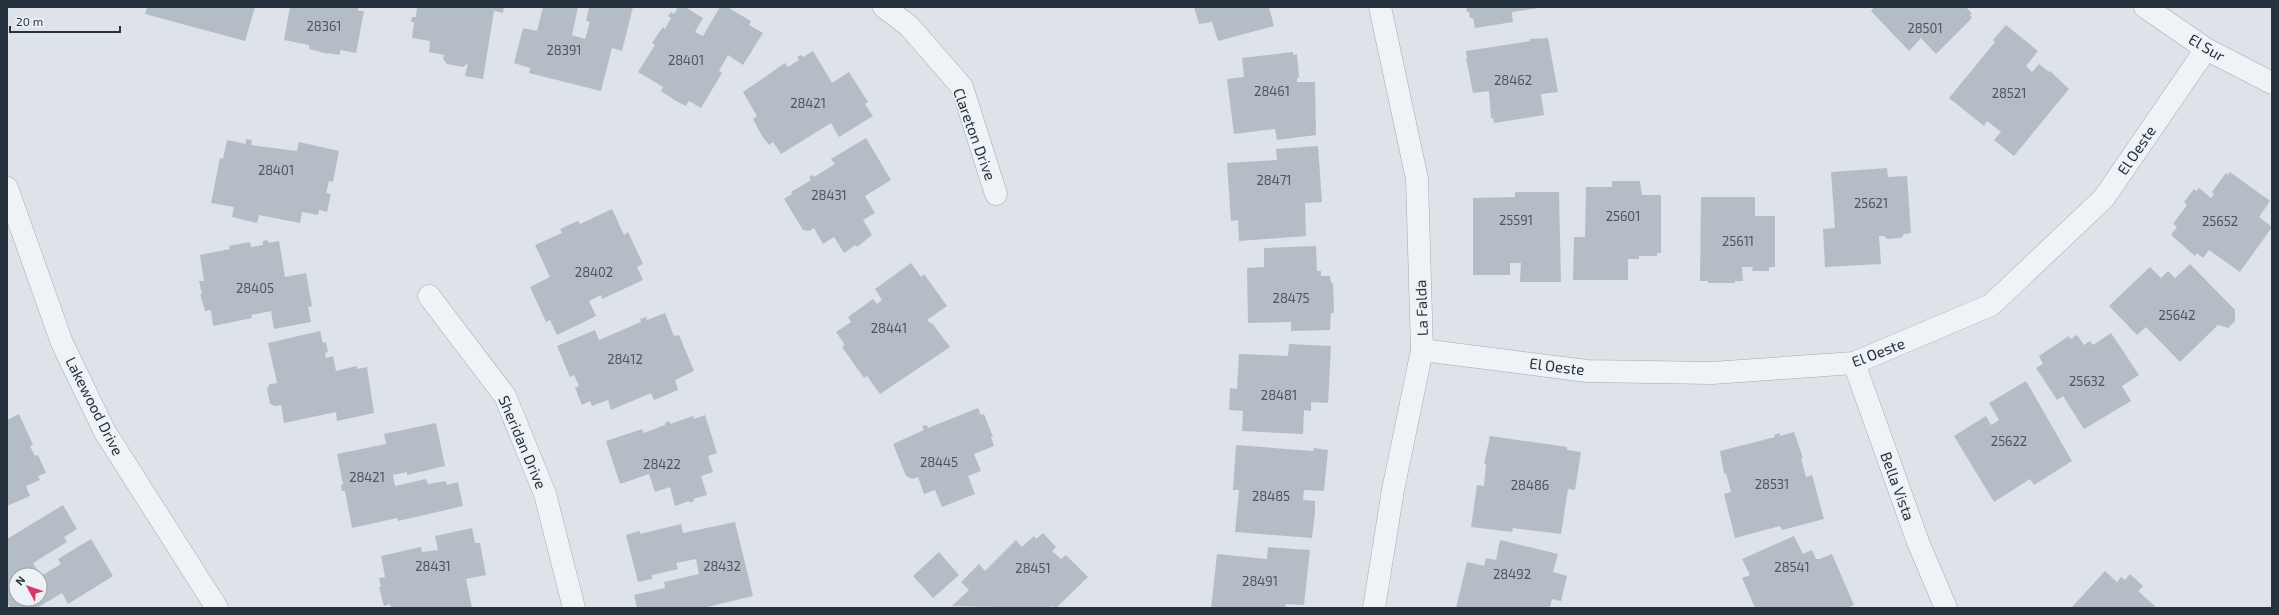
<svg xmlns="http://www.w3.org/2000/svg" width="2279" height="615" viewBox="0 0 2279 615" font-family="'Exo 2',sans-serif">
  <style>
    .building { fill: #b4bdc5; fill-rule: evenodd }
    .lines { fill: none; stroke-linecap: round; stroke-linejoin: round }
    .minor-casing { stroke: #a2abb2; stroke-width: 23 }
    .tertiary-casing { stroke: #a2abb2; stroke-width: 23 }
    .minor { stroke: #f0f3f6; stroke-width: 22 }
    .tertiary { stroke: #f0f3f6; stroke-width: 22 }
    .labels { text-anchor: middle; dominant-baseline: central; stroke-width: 3.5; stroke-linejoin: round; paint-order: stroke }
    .number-label { font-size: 13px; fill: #4a5660 }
    .street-label { font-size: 15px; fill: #26333f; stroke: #ecf1f5 }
  </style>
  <rect width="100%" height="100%" fill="#dde3e8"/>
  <g class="building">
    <path d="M147,7H255L245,41L145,14Z"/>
    <path d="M290,7H359L358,11H364L356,53L340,50V55L327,53L328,54L309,49V45L284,40Z"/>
    <path d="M417,7H504L503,13L494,11L483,79L465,76L468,63L463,67L447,64L443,59L444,55L429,52L430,41L412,38L414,22H411L412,17H416Z"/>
    <path d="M543,7H578L572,35L585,39L590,22L586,21L589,7H633L622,51L612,48L601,91L529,73L530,68L514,63L523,28L537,31Z"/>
    <path d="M678,7H685L703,18L695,32L703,36L720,7H727L751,21L749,25L763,33L743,65L728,55L719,71L722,73L701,108L689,101L686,106L676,101L661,91L663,87L638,72L655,45L652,43L663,27L665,29L671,18L668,16L671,12L674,14Z"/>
    <path d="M1194,7H1269L1274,26L1218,41L1212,22L1199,24Z"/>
    <path d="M1466,7H1539V8L1512,12L1513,22L1475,28L1473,18H1470L1469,12H1467Z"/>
    <path d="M1874,7H1966L1972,14L1970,15L1972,18L1936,54L1921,38L1909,51L1871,11Z"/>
    <path d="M2006,25L2038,51L2026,66L2032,72L2039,64L2049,72L2050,71L2069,89L2014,156L1994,140L2001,132L1987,121L1984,126L1949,98L1995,42L1993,40Z"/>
    <path d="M1548,38L1558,92L1541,94L1544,115L1494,123L1493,118H1491L1489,91L1473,93L1466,58H1467L1466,51L1530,41V39Z"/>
    <path d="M813,51L832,83L849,72L868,102L865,104L873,116L839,137L831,123L781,154L773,142L769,145L762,136L753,119L757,116L743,92L785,63L788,67L799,60L797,57L801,55L803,57Z"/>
    <path d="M1293,52V55L1297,54L1299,78H1297V82H1315L1316,135L1277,140L1275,129L1234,134L1227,79L1244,77L1242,58Z"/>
    <path d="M866,138L891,180L865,196L875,213L863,220L872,235L857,247L855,245L844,253L834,237L823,244L814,228L809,231L803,230L784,199L792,194L791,192L811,180L809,177L813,175L814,177L835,164L831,159Z"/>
    <path d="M246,139L252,140L251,145L297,151L299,142L339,151L333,182L329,181L326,193L331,194L327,212L319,210L318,215L302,212L300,223L259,215L257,223L232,217L234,207L211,203L220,158L223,159L227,140L246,144Z"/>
    <path d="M1318,146L1322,202L1305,203L1306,236L1239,241L1238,220L1231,221L1227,163L1277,160L1276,149Z"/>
    <path d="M1887,168L1888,177L1907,176L1911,233L1904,234L1901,238L1887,239L1884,236H1879L1881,264L1825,267L1823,229L1835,228L1831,172Z"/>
    <path d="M2230,172L2270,201L2259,217L2272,227L2240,272L2209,250L2203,258L2197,253L2195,256L2171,235L2177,227L2173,224L2187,205L2184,202L2194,189L2196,191L2199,188L2211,198L2214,194L2212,192L2226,173L2228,175Z"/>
    <path d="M1612,181H1640L1642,195H1661V253H1657V256H1639V259H1628V280H1573L1574,237H1585L1586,187H1612Z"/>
    <path d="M1515,192H1559L1561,282H1520L1521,263H1510V275H1473V198L1515,197Z"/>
    <path d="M1701,197H1755V216H1775V267H1769V271H1752L1753,267H1742L1743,281H1735V283H1708V281H1700Z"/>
    <path d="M612,209L624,235L628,232L643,264L637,267L643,280L602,299L601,295L589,301L596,316L557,335L550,320L546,322L530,287L550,277L535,245L562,233L560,229L578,221L580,224Z"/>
    <path d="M268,240V243L279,241L285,277L306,273L312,306L308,307L311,322L274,329L271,311L251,315L252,318L213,326L211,310L205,311L200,294H202L199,281H204L200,255L230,249L229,246L250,242L251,247L263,245V241Z"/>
    <path d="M1316,246L1317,271H1321V276H1330L1331,283H1333L1334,313H1331L1330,330L1291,331V322L1248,323L1247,268L1264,267V248Z"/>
    <path d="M911,263L921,277L924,274L947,306L927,320L931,324L932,323L950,347L880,394L867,376L864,378L842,347L845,345L836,332L851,322L848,317L873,299L877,304L882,300L875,289Z"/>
    <path d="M2190,264L2235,310V321L2228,328L2218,325L2180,362L2146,327L2137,335L2109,306L2150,267L2161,278L2168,271L2175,278Z"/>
    <path d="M665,313L674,336L679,335L694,371L675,380L678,390L654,400L651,393L611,410L608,400L592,406L590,401L582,405L575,388L579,386L574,375L570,377L557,346L595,330L599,340L641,322L640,319L646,317L647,320Z"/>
    <path d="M320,331L323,343L326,342L328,352L325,353L326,358L333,356L336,371L357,366V369L367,367L374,413L337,421L336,412L284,423L281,405L275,406L270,404L267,389L270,384L277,383L268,343Z"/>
    <path d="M2111,333L2139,375L2122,386L2131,401L2084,429L2063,396L2057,400L2036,368L2043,364L2039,356L2069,336L2070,339L2077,335L2084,345L2090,341L2093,345Z"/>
    <path d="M1289,344L1331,346L1328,403L1311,402V411L1304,410L1303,434L1242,431L1243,411L1229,410L1230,388L1237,389L1239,354L1288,356Z"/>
    <path d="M2026,381L2072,461L2034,485L2030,479L1994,502L1954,436L1986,416L1991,425L1999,420L1989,403Z"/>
    <path d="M978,408L981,415L984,414L993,437H991L994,446L974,454L981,471L968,476L975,494L942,507L935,490L924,494L918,477L912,479L906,476L893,444L924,430L922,426L927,425L928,428Z"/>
    <path d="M19,414L33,445L30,446L35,456L38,455L46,473L38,476L40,480L26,486L30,496L7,506V420Z"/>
    <path d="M705,415L717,453L708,456L713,472L701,476L707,495L693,499L694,501L690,503L689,501L675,506L670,487L655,492L649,474L620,484L606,441L642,429L644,433L665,425V423L669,421L670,424L693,416L694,419Z"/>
    <path d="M436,423L445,466L407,475V472L393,475L395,486L426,479L428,484L446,481L447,485L458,482L463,506L398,521L397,518L352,528L345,491H342L341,485L343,484L337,454L386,444L384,434Z"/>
    <path d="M1794,432L1803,458H1801L1806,477L1812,475L1824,519L1782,530L1780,526L1735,538L1724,494L1731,492L1726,473L1724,474L1720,451L1775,437L1774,435L1780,433V436Z"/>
    <path d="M1490,436L1567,447V450L1581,452L1575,490L1568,489L1561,534L1513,528L1512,532L1471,527L1477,485L1484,486L1486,464H1484Z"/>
    <path d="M1236,445L1313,451L1314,448L1328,450L1324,491L1304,490L1303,500L1315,501V512L1312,538L1235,532L1239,490H1233Z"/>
    <path d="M63,505L77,529L64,537L67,542L33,563L41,576L61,564L58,559L91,539L113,576L68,604L62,593L37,608H10L7,602V539ZM16,575H40V599H16Z"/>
    <path d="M735,522L753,596L703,608H637L634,595L665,588L664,582L699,574L696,559L676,563L678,569L652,575V579L638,582L626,535L640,531V534L681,524L683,533Z"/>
    <path d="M472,528L475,543H480L486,575L466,579L472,608H391L390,604L384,606L379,587H381L379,578L385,577L381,556L421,547L422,552L438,550L435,536Z"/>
    <path d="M1043,533L1056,547L1052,551L1061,559L1066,555L1088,577L1056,608L1051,606L1048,608L952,606L969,590L961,582L979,564L985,571L1016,540L1022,547L1034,536L1036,539Z"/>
    <path d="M1794,536L1803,554L1812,550L1816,559H1820L1832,554L1854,605L1847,608H1755L1742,578L1750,575L1742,559Z"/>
    <path d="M1500,540L1558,554L1553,572L1567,576L1561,601L1552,599L1550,608H1456L1467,562L1484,566L1486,558L1496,560Z"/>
    <path d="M1268,547L1310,550L1304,605L1286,604L1285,608H1211L1217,554L1267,559Z"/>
    <path d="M939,552L959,575L933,598L913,576Z"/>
    <path d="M2105,571L2117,582L2121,577L2125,580L2130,574L2143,586L2138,591L2157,608L2072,607Z"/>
  </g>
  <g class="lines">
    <g class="minor-casing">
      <g id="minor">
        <path d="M884,7L909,26L962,87L996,194"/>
        <path d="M7,188L62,343L105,432L217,608"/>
        <path d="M429,296L505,396L545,494L574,608"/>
        <path d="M1422,350L1587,371L1712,373L1854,363L1991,305L2104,198L2206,49"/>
        <path d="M1854,363L1918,542L1946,608"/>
        <path d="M1374,608L1393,490L1422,350L1417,179L1380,7"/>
      </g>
    </g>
    <g class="tertiary-casing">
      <path id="tertiary" d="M2145,7L2206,49L2272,83"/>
    </g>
    <use href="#minor" class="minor"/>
    <use href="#tertiary" class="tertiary"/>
  </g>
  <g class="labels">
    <g class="number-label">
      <text x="324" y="26">28361</text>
      <text x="1925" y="28">28501</text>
      <text x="564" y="50">28391</text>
      <text x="686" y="60">28401</text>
      <text x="1513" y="80">28462</text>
      <text x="1272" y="91">28461</text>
      <text x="2009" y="93">28521</text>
      <text x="808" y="103">28421</text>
      <text x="276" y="170">28401</text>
      <text x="1274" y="180">28471</text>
      <text x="829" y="195">28431</text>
      <text x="1871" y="203">25621</text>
      <text x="1623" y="216">25601</text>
      <text x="1516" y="220">25591</text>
      <text x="2220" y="221">25652</text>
      <text x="1738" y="241">25611</text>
      <text x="594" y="272">28402</text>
      <text x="255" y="288">28405</text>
      <text x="1291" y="298">28475</text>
      <text x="2177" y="315">25642</text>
      <text x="889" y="328">28441</text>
      <text x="625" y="359">28412</text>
      <text x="2087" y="381">25632</text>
      <text x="1279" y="395">28481</text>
      <text x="2009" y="441">25622</text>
      <text x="939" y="462">28445</text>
      <text x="662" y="464">28422</text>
      <text x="367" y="477">28421</text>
      <text x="1772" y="484">28531</text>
      <text x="1530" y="485">28486</text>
      <text x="1271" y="496">28485</text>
      <text x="433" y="566">28431</text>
      <text x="722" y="566">28432</text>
      <text x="1792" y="567">28541</text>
      <text x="1033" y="568">28451</text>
      <text x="1512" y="574">28492</text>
      <text x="1260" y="581">28491</text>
    </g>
    <g class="street-label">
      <text transform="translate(2207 47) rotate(31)">El Sur</text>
      <text transform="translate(975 134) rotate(70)">Clareton Drive</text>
      <text transform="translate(2136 150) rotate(-56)">El Oeste</text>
      <text transform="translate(1421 308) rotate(-92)">La Falda</text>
      <text transform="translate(1878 352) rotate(-21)">El Oeste</text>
      <text transform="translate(1557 366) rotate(7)">El Oeste</text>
      <text transform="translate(95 406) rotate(63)">Lakewood Drive</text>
      <text transform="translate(523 442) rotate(67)">Sheridan Drive</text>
      <text transform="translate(1898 486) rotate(70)">Bella Vista</text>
    </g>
  </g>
  <rect width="2279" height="615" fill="none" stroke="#26333f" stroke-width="16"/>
  <g transform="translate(28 587) rotate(310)"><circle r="19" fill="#ecf1f5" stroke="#9da5ac"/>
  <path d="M0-3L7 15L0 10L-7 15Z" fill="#d63967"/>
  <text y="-6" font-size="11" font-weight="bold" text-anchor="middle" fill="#26333f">N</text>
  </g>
  <path d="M10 26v6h110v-6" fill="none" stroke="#26333f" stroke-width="2"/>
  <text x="16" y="26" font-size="12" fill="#26333f" stroke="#ecf1f5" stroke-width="3" paint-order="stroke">20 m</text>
</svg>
